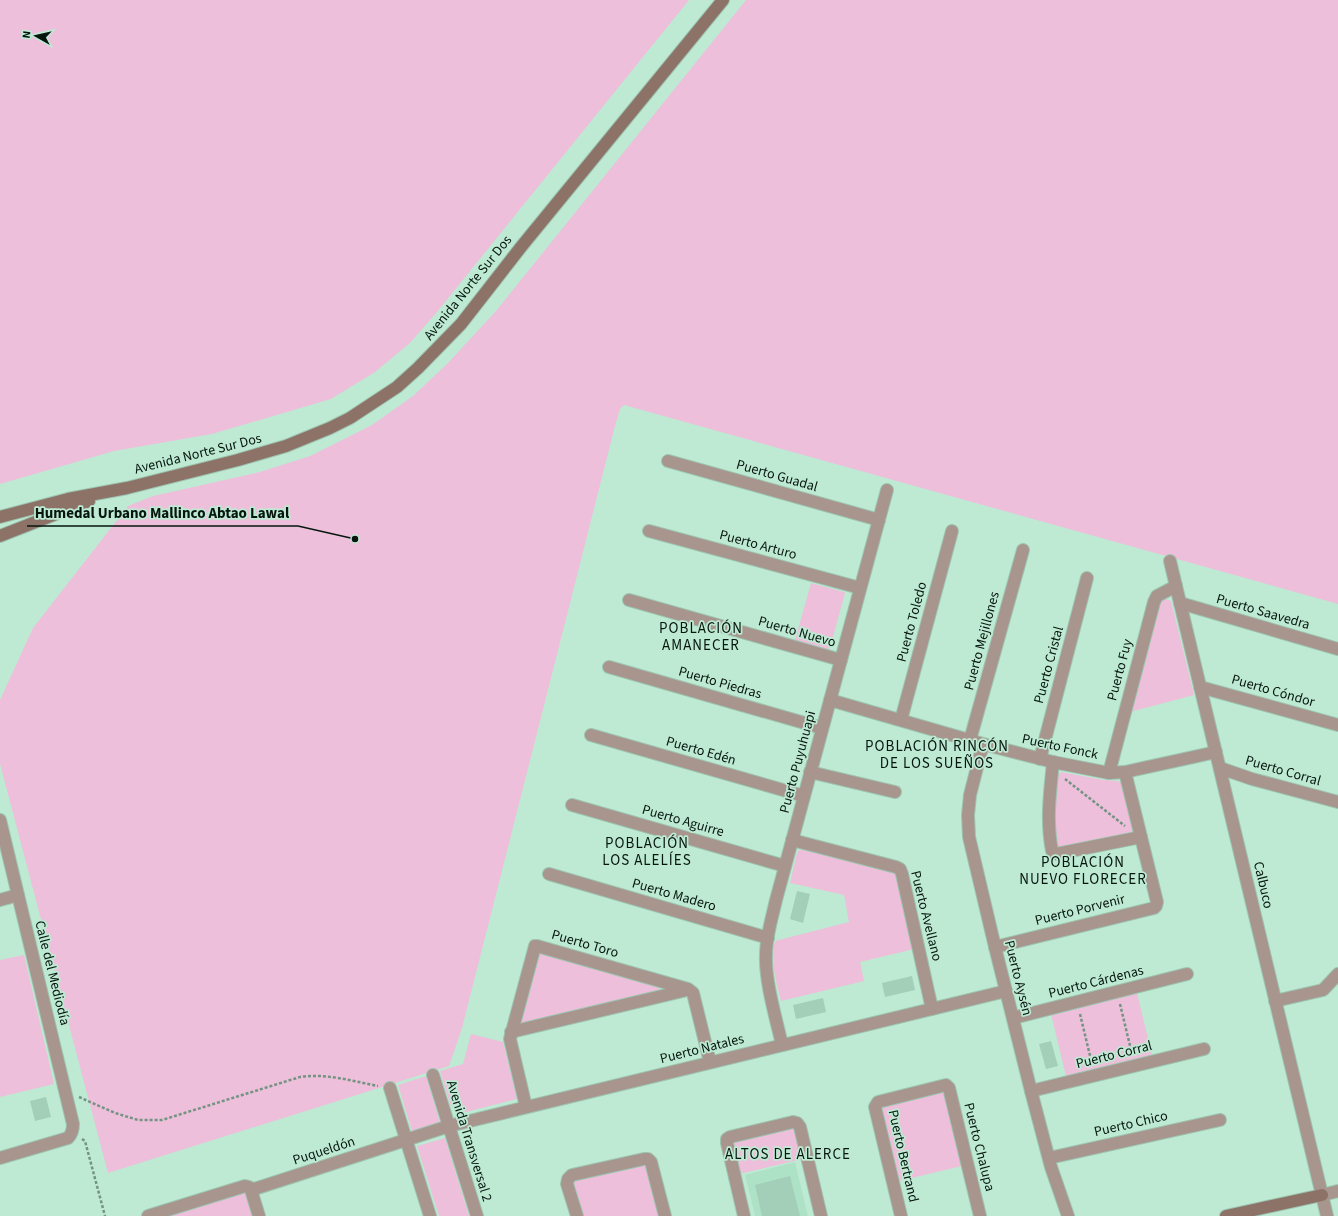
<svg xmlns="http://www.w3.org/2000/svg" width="1338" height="1216" viewBox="0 0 1338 1216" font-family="'Source Sans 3',sans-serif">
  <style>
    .built { fill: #aee2c6 }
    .green { fill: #edbfda }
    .building { fill: #a3ceb7 }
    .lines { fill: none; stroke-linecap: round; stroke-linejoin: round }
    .street-casing { stroke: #9dc4b0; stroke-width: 14 }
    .secondary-casing { stroke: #9dc4b0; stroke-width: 14 }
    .path { stroke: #739483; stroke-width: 2.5; stroke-dasharray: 3 2; stroke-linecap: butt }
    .street { stroke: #a8958e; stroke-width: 12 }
    .secondary { stroke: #8d7267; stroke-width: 12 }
    .labels { text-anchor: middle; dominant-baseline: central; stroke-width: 3.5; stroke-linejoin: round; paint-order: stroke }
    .street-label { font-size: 14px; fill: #06160f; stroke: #beead3 }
    .neighbourhood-label { font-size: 15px; letter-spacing: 1px; fill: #06160f; stroke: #beead3 }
    .leader { fill: none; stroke: #06160f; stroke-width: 1.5 }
    .callout-dot { fill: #06160f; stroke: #beead3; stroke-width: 1.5 }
    .callout-label { font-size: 15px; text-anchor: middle; font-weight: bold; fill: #06160f; stroke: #beead3; stroke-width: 3.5; stroke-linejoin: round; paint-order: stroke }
  </style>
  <rect width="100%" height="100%" fill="#beead3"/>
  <path class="built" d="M795,1162L808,1216H755L745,1175Z"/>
  <g class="green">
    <path d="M0,0H689L437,312L410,343L375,372L331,399L212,434L114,451L0,484Z"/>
    <path d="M746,0H1338V604L624,405L620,409L615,426L462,1028L449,1066L108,1173L0,764V700L33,628L128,506L153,496L260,472L310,456L372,425L413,396L447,364L496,311Z"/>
    <path d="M811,583L844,592L845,593L830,648L827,650L795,640Z"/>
    <path d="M1164,598L1171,601L1194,695L1130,712L1159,602Z"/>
    <path d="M1061,772L1104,780L1118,781L1122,783L1134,832L1132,834L1059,849L1056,847L1053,840L1056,777L1058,774Z"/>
    <path d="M799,850H803L891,871L896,874L914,949L860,962L864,981L781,1001C776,981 770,961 775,941L849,922L844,895L790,883L797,853Z"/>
    <path d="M544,952L657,985L659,989L656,994L525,1024L521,1022L539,953Z"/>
    <path d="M24,955L54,1084L0,1097V960Z"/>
    <path d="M1137,993L1152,1055L1066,1076L1051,1014Z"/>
    <path d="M471,1034L503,1042L517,1099L466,1112C458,1111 455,1110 450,1104L440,1071L463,1064Z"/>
    <path d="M426,1076L440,1123L412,1131L398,1085Z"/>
    <path d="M943,1091L946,1095L962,1166L899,1181L881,1107Z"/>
    <path d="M791,1128L796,1130L803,1159L739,1174L733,1144L734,1141Z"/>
    <path d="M445,1138L469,1216H439L417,1146Z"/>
    <path d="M640,1164L645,1165L647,1168L659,1216H582L573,1185L577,1179Z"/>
    <path d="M246,1190L255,1216H158Z"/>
  </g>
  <g class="building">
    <path d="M797,891L810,894L803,923L790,919Z"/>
    <path d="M912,976L915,990L885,997L882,983Z"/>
    <path d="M823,998L826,1012L796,1019L793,1005Z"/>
    <path d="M1051,1041L1058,1066L1046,1069L1039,1044Z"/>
    <path d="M46,1097L51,1117L35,1121L30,1101Z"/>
    <path d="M790,1176L800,1216H762L755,1185Z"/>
  </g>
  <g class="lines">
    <g class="street-casing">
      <g id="street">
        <path d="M668,461L879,520"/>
        <path d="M649,531L860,588"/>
        <path d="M1170,561L1327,1216"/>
        <path d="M629,600L841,660"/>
        <path d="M1180,603L1338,649"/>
        <path d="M609,667L822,728"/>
        <path d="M1200,687L1338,725"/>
        <path d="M830,700L983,744L1053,762L1109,773L1125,772L1216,752"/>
        <path d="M901,720L952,531"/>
        <path d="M591,735L804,796"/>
        <path d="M970,740L1023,550"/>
        <path d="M983,744L970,795L968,815L969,837L995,947L1031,1091L1051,1167L1068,1216"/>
        <path d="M1040,759L1087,578"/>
        <path d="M1053,762C1050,793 1046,820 1052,851L1056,854L1141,837"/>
        <path d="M1220,768L1252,779L1338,802"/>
        <path d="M810,772L895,792"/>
        <path d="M1109,773L1154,602L1157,596L1176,586"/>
        <path d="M572,805L785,866"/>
        <path d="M0,820L73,1124C73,1130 72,1134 68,1138L0,1158"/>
        <path d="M792,840L896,867L900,869L902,874L932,1009"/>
        <path d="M549,874L768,938"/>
        <path d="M0,900L18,895"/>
        <path d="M995,947L1154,908L1156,906L1157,902L1125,772"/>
        <path d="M1275,1001L1323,990L1338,974"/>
        <path d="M1013,1018L1187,974"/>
        <path d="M511,1032L687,990"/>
        <path d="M782,1045C776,1018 765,982 766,955C766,936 772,918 776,900L887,490"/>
        <path d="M433,1075L477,1216"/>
        <path d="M390,1088L430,1216"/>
        <path d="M1031,1091L1204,1049"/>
        <path d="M526,1107L510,1039L535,946H537L688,989L693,993L710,1062"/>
        <path d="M1049,1158L1220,1120"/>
        <path d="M251,1190L449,1126L1006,991"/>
        <path d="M251,1190L259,1216"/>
        <path d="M1322,1195L1338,1191"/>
        <path d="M148,1216L245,1186L249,1187L251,1190"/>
        <path d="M577,1216L567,1184L568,1179L572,1175L644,1159H648L651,1162L665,1216"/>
        <path d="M744,1216L727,1143V1139L730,1137L793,1122L797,1123L800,1127L821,1216"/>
        <path d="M901,1216L875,1107L878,1102L946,1085L949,1088L980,1216"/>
      </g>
    </g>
    <g class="secondary-casing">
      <g id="secondary">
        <path d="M0,517L68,499L127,488L238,460L286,446L330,428L350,418L397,387L418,368L461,324L521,247L723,0"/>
        <path d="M0,536L89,501"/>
        <path d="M1226,1216L1322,1195"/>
      </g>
    </g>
    <g class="path">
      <path d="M1065,779L1125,826"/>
      <path d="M1120,1004L1132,1054"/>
      <path d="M1080,1014L1092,1064"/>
      <path d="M79,1097L115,1113L138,1120H162L300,1077C326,1073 352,1081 378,1086"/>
      <path d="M82,1139L85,1141L105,1216"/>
    </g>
    <use href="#street" class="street"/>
    <use href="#secondary" class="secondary"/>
  </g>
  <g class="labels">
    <g class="street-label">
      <text transform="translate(468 288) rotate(-51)">Avenida Norte Sur Dos</text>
      <text transform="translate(198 454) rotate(-14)">Avenida Norte Sur Dos</text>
      <text transform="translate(777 476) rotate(16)">Puerto Guadal</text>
      <text transform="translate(758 545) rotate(15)">Puerto Arturo</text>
      <text transform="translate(1263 612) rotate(16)">Puerto Saavedra</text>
      <text transform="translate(912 622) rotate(-75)">Puerto Toledo</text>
      <text transform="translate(797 632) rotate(16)">Puerto Nuevo</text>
      <text transform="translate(982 641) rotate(-75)">Puerto Mejillones</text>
      <text transform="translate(1049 665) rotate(-75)">Puerto Cristal</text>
      <text transform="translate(1120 670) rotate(-75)">Puerto Fuy</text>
      <text transform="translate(720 683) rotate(16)">Puerto Piedras</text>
      <text transform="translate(1273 691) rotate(16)">Puerto Cóndor</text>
      <text transform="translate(1060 747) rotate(12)">Puerto Fonck</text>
      <text transform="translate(701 751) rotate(16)">Puerto Edén</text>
      <text transform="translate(798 762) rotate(-75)">Puerto Puyuhuapi</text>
      <text transform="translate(1283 771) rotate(16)">Puerto Corral</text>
      <text transform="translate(683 821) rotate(16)">Puerto Aguirre</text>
      <text transform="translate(1263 885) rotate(77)">Calbuco</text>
      <text transform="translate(674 895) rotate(16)">Puerto Madero</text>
      <text transform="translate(1080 910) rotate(-14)">Puerto Porvenir</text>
      <text transform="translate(926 916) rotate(76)">Puerto Avellano</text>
      <text transform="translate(585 944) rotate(16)">Puerto Toro</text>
      <text transform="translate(52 973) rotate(76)">Calle del Mediodía</text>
      <text transform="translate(1018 978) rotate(76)">Puerto Aysén</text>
      <text transform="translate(1096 982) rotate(-14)">Puerto Cárdenas</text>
      <text transform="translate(702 1049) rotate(-14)">Puerto Natales</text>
      <text transform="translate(1114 1055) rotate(-14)">Puerto Corral</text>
      <text transform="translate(1131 1124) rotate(-13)">Puerto Chico</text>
      <text transform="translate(469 1141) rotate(73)">Avenida Transversal 2</text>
      <text transform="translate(979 1147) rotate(76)">Puerto Chalupa</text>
      <text transform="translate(324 1151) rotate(-18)">Puqueldón</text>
      <text transform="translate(903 1156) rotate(77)">Puerto Bertrand</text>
    </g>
    <g class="neighbourhood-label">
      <text x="701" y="628">POBLACIÓN<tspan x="701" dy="17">AMANECER</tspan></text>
      <text x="937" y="746">POBLACIÓN RINCÓN<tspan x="937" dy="17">DE LOS SUEÑOS</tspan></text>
      <text x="647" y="843">POBLACIÓN<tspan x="647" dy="17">LOS ALELÍES</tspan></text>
      <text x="1083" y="862">POBLACIÓN<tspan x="1083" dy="17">NUEVO FLORECER</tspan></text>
      <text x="788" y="1154">ALTOS DE ALERCE</text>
    </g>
  </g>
  <path class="leader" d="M355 539L298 526H27"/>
  <circle class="callout-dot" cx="355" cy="539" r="4"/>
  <g class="callout-label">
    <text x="162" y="518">Humedal Urbano Mallinco Abtao Lawal</text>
  </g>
  <g transform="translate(36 36) rotate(278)" stroke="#beead3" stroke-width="3" paint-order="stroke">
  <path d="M0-3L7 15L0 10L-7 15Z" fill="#06160f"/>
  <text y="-6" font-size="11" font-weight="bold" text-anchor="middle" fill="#06160f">N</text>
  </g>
</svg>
